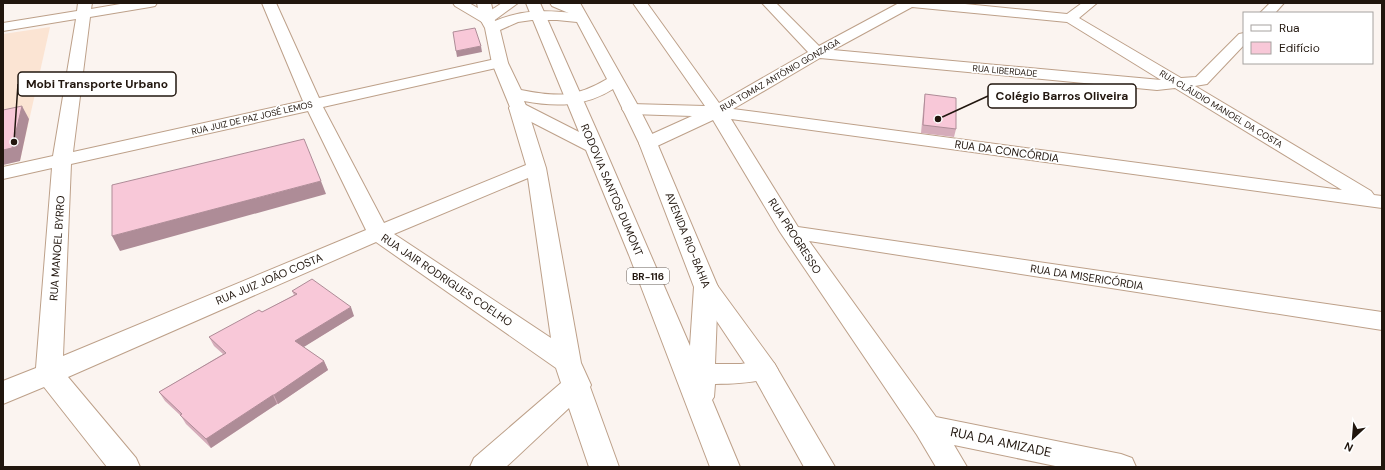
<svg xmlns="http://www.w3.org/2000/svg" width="1385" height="470" viewBox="0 0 1385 470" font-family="'DM Sans',sans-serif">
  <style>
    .built { fill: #fbe4d3 }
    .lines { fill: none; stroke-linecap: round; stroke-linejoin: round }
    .minor-casing { stroke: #bda089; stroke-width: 2 }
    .major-casing { stroke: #bda089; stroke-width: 2 }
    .highway-casing { stroke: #bda089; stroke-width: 2 }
    .minor { fill: #fff; fill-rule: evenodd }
    .major { fill: #fff; fill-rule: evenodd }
    .highway { fill: #fff; fill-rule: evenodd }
    .wall { fill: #d5acba }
    .shaded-wall { fill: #ae8c97 }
    .building { fill: #f8c8d8; stroke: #ae8c97 }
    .labels { text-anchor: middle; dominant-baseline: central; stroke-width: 3.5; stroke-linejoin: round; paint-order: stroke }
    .far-street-label { font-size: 9px; fill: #21160e; stroke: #fff }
    .shield { fill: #fff; stroke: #645c56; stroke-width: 1 }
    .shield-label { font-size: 10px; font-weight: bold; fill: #21160e }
    .street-label { font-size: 11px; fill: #21160e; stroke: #fff }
    .near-street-label { font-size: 13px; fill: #21160e; stroke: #fff }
    .leader { fill: none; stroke: #21160e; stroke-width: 1.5 }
    .callout-dot { fill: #21160e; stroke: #fff; stroke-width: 1.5 }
    .callout { fill: #fff; stroke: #21160e; stroke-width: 1.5 }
    .callout-label { font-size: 12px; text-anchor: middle; font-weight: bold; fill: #21160e }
  </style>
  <rect width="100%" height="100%" fill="#fbf4f0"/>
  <path class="built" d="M50,27L20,161L3,165V34Z"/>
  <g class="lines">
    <g class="minor-casing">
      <g id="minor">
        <path d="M78,3H92L91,9L126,3H157L155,6L150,7L90,17L73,152L303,101L262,3H276L319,98L500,58L505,60L508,63L505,66L323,107L384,223L526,165L509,108L512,104L518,103L524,104L527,108L546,168L581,363L591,385L590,387L619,467H589L569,408L506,467H470L474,458L561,383L556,368L376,242L68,377L136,458L140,467H107L44,387L3,404V381L36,368L52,168L3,179V167L53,156L76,19L3,31V23L77,11ZM308,111L366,230L63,356L71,164ZM528,178L551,338L394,234Z"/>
        <path d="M453,3H469L492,16L494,19L492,22L487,23L482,22L455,6Z"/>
        <path d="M633,3H647L719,103L808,52L762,3H776L819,46L899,3H955L1067,14L1082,3H1097L1079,18L1181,78L1196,77L1239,34L1244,33V45L1207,84L1195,86L1371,191L1374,195L1382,196V208L731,119L798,227L1382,312V330L809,241L936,417L1121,454L1132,458L1136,467H1060L954,445L967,467H936L917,435L780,232L713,120L655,147L648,149L641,147L639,143L641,139L692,116L631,114L625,113L622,109L625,105L631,104L705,106ZM912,7L1067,22L1161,80L833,50ZM820,58L1157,90L1175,88L1342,190L733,109Z"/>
        <path d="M1270,3H1284L1275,13H1260Z"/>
        <path d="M706,279L714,281L774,363L835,467H804L754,377L694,287L698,281Z"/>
      </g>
    </g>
    <g class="major-casing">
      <path id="major" d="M477,3H491L495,21C520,10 545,10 572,13L566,3H580L636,102L657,143L718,287L714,293L706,295L698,293L694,287L639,143L613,89C585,107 555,107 524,101L527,108L524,112L518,113L512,112L492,63L485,28L480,19ZM532,20H557L577,22L607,79C575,98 557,97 521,90L508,63L500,30L518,22Z"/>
    </g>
    <g class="highway-casing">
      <g id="highway">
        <path d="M502,3H518L492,22L487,23L482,22L480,19L482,16Z"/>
        <path d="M526,3H540L604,147L690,346L694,287L698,281L706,279L714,281L718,287L715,364H741L764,360L774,363L778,370L774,377C754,383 735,384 715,384L714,397L712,400L740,467H710L629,255L586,150L512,112L509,108L512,104L518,103L524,104L579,132Z"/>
        <path d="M550,3C561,3 576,1 583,11L581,14H571L552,6Z"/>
      </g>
    </g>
    <use href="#minor" class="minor"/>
    <use href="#major" class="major"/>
    <use href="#highway" class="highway"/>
  </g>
  <g class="wall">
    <path d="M925,94L956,129L954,137L921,133L924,101Z"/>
    <path d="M292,291L354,316L303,347L324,361L328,370L278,404H277L211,448L186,424L181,416L165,401L159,392L223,354L214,346L209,337L262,312L294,295Z"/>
  </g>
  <g class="shaded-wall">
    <path d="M481,46L482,52L457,57L456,51Z"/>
    <path d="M22,106L29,119L20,161L3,165V150Z"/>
    <path d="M321,181L326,194L120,251L112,236Z"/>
    <path d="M351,307L354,316L299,350L295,341Z"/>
    <path d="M324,361L328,370L278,404L274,395Z"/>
    <path d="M273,395L277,404L211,448L206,439Z"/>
  </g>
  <g class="building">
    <path d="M475,28L481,46L456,51L453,32Z"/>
    <path d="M925,94L956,98V129L923,125Z"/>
    <path d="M22,106L12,148L3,150V110Z"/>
    <path d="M304,139L321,181L112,236V185Z"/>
    <path d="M312,279L351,307L295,341L324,361L274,395H273L206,439L180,415L182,414L159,392L226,353L209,337L259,310L262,312L297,294L292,291Z"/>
  </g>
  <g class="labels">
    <g class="far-street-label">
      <text transform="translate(1005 71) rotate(5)">RUA LIBERDADE</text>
      <text transform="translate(780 75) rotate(-30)">RUA TOMAZ ANTÔNIO GONZAGA</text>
      <text transform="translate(1221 109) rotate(31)">RUA CLÁUDIO MANOEL DA COSTA</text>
      <text transform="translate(252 118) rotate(-13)">RUA JUIZ DE PAZ JOSÉ LEMOS</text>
    </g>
    <rect class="shield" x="627" y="268" width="42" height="16" rx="3"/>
    <g class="shield-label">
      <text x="648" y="276">BR-116</text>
    </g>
    <g class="street-label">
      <text transform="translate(1007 151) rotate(8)">RUA DA CONCÓRDIA</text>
      <text transform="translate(612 190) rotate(67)">RODOVIA SANTOS DUMONT</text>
      <text transform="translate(795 236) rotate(57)">RUA PROGRESSO</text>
      <text transform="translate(688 240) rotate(68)">AVENIDA RIO-BAHIA</text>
      <text transform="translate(57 248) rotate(-86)">RUA MANOEL BYRRO</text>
      <text transform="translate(1087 277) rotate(9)">RUA DA MISERICÓRDIA</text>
      <text transform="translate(269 279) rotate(-23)">RUA JUIZ JOÃO COSTA</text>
      <text transform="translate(447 280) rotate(34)">RUA JAIR RODRIGUES COELHO</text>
    </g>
    <g class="near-street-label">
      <text transform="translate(1001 442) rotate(12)">RUA DA AMIZADE</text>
    </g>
  </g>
  <path class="leader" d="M14 142L18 84M938 119L988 96"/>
  <g class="callout-dot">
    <circle cx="14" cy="142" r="4"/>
    <circle cx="938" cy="119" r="4"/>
  </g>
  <g class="callout">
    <rect x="18" y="72" width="158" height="24" rx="4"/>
    <rect x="988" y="84" width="148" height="24" rx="4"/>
  </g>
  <g class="callout-label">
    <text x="97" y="88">Mobi Transporte Urbano</text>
    <text x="1062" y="100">Colégio Barros Oliveira</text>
  </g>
  <rect width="1385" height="470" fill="none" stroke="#21160e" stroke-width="8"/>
  <rect x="1243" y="12" width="130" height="52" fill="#ffffff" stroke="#a6a29f"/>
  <rect x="1251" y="25" width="20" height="6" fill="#ffffff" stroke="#a6a29f"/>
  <text x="1279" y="32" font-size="12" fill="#21160e">Rua</text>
  <rect x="1251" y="42" width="20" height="12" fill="#f8c8d8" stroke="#a6a29f"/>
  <text x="1279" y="52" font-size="12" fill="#21160e">Edifício</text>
  <g transform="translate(1353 438) rotate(206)" stroke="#ffffff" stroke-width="3" paint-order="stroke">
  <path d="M0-3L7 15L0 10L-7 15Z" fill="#21160e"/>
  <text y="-6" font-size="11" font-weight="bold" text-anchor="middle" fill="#21160e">N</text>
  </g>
</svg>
